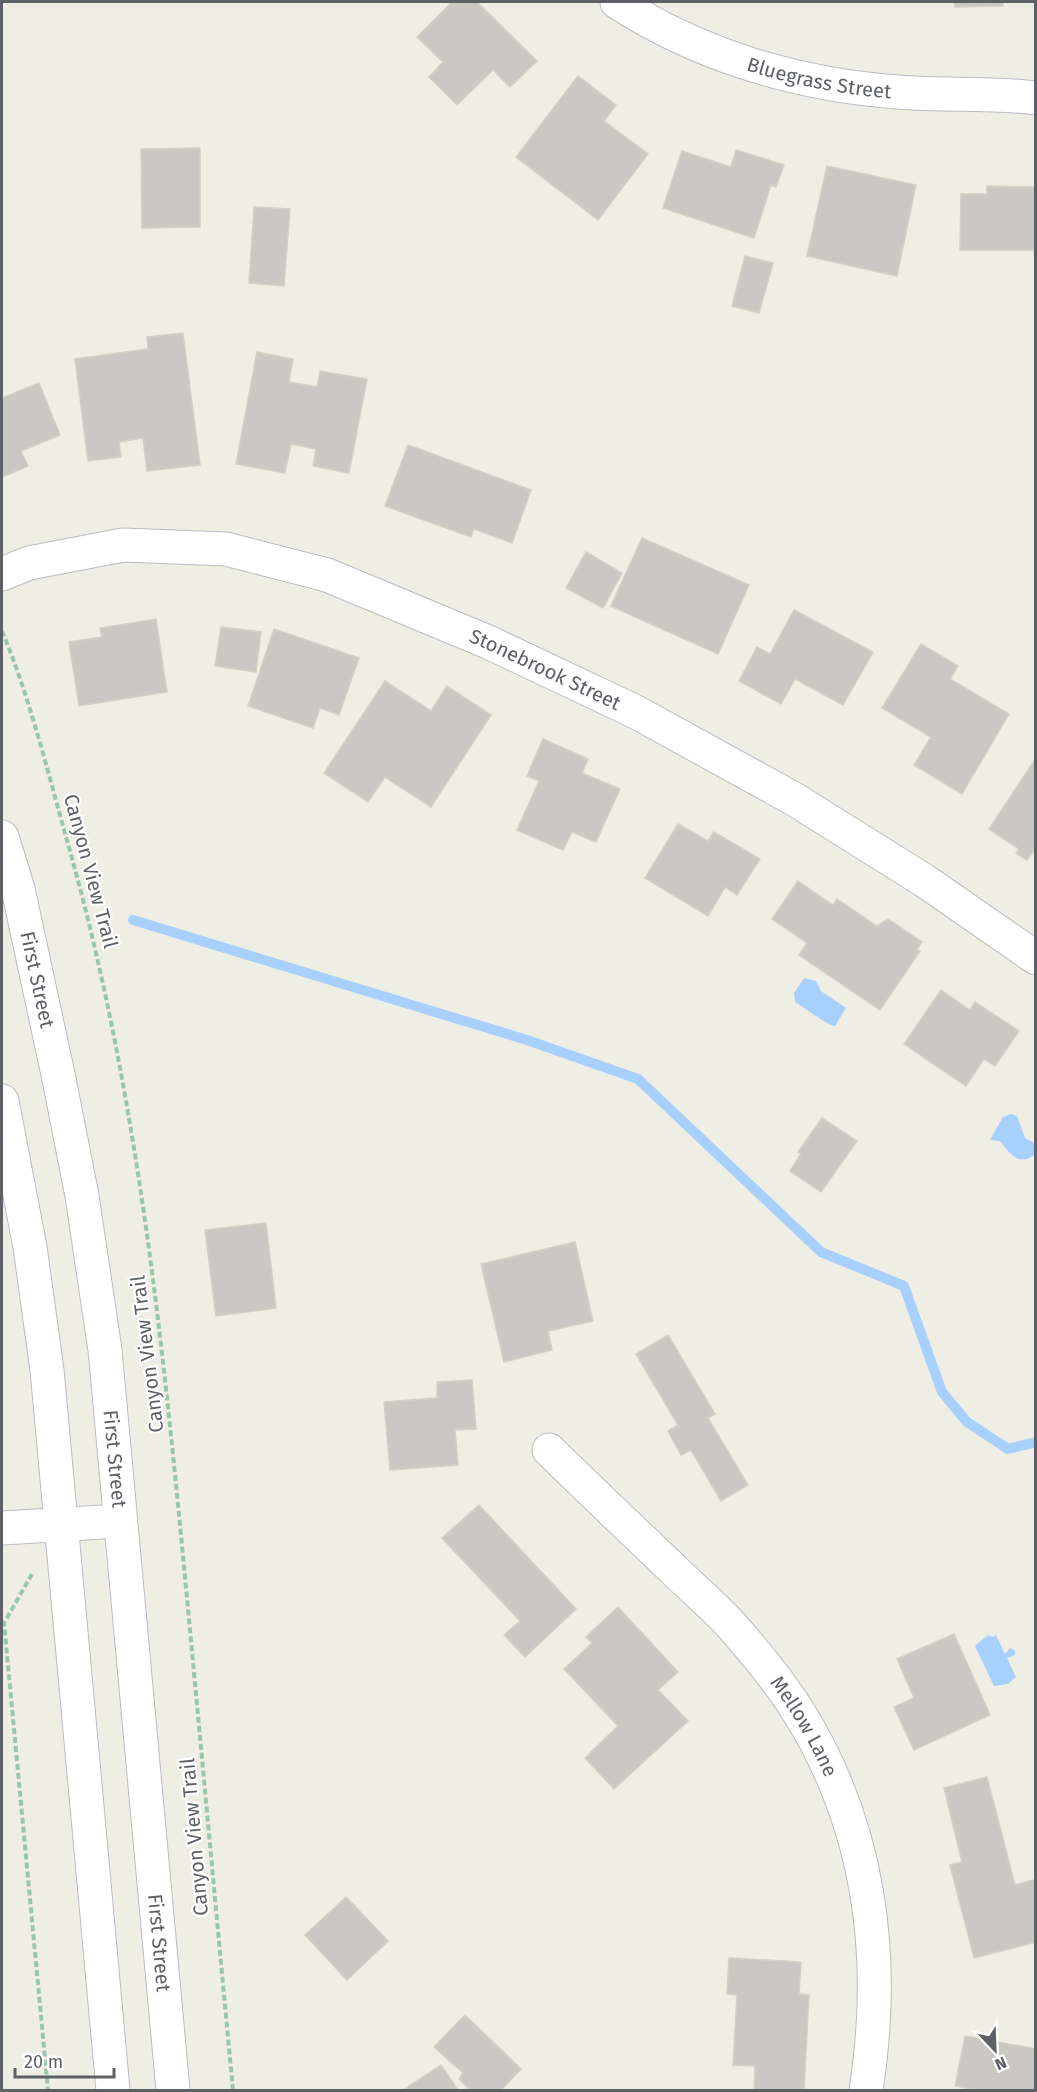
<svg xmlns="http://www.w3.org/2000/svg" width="1037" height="2092" viewBox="0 0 1037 2092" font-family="'Fira Sans',sans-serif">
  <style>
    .water { fill: #a8d0fc }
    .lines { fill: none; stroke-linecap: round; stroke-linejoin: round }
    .stream { stroke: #a8d0fc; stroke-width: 10 }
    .building { fill: #cac8c2; stroke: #d3d0c4; stroke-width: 1.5 }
    .minor-casing { stroke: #babcc1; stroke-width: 35 }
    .secondary-casing { stroke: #bbbdc3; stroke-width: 35 }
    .path { stroke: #9cc6ac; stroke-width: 4; stroke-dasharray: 6 3; stroke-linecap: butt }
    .minor { stroke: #fff; stroke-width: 33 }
    .secondary { stroke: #fff; stroke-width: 33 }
    .labels { text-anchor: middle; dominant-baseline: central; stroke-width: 4.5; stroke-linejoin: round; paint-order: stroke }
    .street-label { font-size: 20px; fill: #5d6065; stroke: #fff }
  </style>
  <rect width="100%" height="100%" fill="#efeee5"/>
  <g class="water">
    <path d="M804,978L816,981L821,991L846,1008L835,1026C827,1025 805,1008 795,1002L794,993Z"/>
    <path d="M1011,1114L1017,1116L1025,1138L1034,1143V1155C1019,1167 1009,1153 1000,1141L990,1140L1003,1117Z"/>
    <path d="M988,1635L993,1637L996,1635L1005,1654L1010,1648L1015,1651V1655L1007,1658L1016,1677L1008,1684L994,1686L975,1646Z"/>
  </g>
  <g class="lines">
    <path class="stream" d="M133,920L527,1040L638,1079L821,1252L904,1286L942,1392L967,1422L1008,1449L1036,1442"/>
  </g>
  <g class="building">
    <path d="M452,2H477L537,61L510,87L493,70L457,105L429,77L443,62L417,37Z"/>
    <path d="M954,2H1003V6L955,7Z"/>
    <path d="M578,76L616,105L604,121L648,154L598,220L516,157Z"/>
    <path d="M200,148V227L142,228L141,149Z"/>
    <path d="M736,150L784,165L776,187L771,185L754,238L663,208L682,151L731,167Z"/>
    <path d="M827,166L916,185L897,276L807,256Z"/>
    <path d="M987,186L1036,187V280L1034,250H960L961,194H987Z"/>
    <path d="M254,207L290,209L284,286L249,283Z"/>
    <path d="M745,256L773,263L759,313L732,306Z"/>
    <path d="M183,333L200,465L147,471L143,438L119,442L121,457L88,461L75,359L148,349L147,337Z"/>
    <path d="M257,352L293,359L289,382L317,387L320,371L367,379L349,473L313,466L316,449L291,444L285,473L236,464Z"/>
    <path d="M39,383L60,435L21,451L28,466L2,477V398Z"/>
    <path d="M408,445L531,490L512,543L474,529L471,537L385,506Z"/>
    <path d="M642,538L749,585L718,654L611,606Z"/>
    <path d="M586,552L622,573L603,608L566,588Z"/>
    <path d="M794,610L873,652L843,705L795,679L781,704L739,681L757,647L770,654Z"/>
    <path d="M156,619L167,692L79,706L69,642L102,637L100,628Z"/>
    <path d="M221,627L261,632L256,672L215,666Z"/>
    <path d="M274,629L359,658L339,715L320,708L313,728L248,706Z"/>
    <path d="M921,644L958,666L950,679L1009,714L962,794L914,765L931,737L882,708Z"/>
    <path d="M385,681L431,711L447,686L491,715L431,807L385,777L368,802L324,773Z"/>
    <path d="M543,739L588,759L582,773L620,789L596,842L572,832L563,850L517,830L539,781L527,776Z"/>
    <path d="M1036,758V848L1027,860L1016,853L1019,849L989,829Z"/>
    <path d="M678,824L708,841L714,832L760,859L737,895L725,887L708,916L645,878Z"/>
    <path d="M798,881L833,905L837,899L877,926L888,919L922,942L917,949L920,951L880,1010L799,955L807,943L772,919Z"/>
    <path d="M941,990L970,1010L975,1002L1019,1031L995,1066L984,1059L966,1086L904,1044Z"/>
    <path d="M822,1118L857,1141L821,1192L790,1171L801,1154L798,1152Z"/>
    <path d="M266,1223L276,1308L216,1316L205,1230Z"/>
    <path d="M575,1242L593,1321L548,1331L552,1350L504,1362L481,1264Z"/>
    <path d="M668,1335L715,1414L708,1418L748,1485L721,1501L691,1450L681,1455L668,1431L678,1425L636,1354Z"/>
    <path d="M472,1380L476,1429L455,1430L458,1465L390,1470L384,1402L437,1398V1382Z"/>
    <path d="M479,1505L576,1609L525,1657L504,1635L520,1621L442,1538Z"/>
    <path d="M618,1607L678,1672L658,1690L688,1721L614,1789L585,1758L618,1726L564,1669L592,1643L586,1637Z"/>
    <path d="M954,1634L990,1715L914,1750L894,1707L914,1698L897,1659Z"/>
    <path d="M987,1777L1015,1885L1036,1879V1942L974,1958L950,1865L962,1862L944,1788Z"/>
    <path d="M346,1897L388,1941L347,1980L305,1935Z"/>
    <path d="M729,1958L801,1962L799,1994L809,1995L804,2090H754L755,2066L733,2065L737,1995L727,1994Z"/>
    <path d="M465,2015L521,2069L501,2090H470L459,2079L463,2073L434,2047Z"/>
    <path d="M965,2036L1036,2049V2090H976L955,2086Z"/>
    <path d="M441,2065L458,2090H407L405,2089Z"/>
  </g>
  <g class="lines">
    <g class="minor-casing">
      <g id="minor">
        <path id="s1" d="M617,2C700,56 799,85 898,92C944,96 990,92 1036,98"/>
        <path id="s2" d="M2,574L29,563L123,545L226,549L327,575L488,642L636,712L794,799L925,881L1036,958"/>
        <path id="s3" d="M549,1450C590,1490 632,1530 673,1569C692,1588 714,1606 732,1626C754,1651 778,1680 796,1708C870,1824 887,1957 866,2090"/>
        <path d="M2,1528L120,1521"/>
      </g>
    </g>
    <g class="secondary-casing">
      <g id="secondary">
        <path id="s4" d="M2,837L18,889L59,1079L82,1196L105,1350L173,2090"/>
        <path d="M2,1101L30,1247L47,1370L113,2090"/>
      </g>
    </g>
    <g class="path">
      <path d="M2,631C30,698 48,773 68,844C134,1077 160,1316 183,1556C200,1734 216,1912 233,2090"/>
      <path d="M32,1574L4,1623L48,2090"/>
    </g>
    <use href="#minor" class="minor"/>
    <use href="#secondary" class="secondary"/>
  </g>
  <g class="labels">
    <g class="street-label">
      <text stroke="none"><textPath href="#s1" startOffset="218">Bluegrass Street</textPath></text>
      <text stroke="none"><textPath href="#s2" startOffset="570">Stonebrook Street</textPath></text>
      <text transform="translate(91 871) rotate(75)">Canyon View Trail</text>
      <text stroke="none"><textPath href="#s4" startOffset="147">First Street</textPath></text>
      <text transform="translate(147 1354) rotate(-97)">Canyon View Trail</text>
      <text stroke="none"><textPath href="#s4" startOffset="633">First Street</textPath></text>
      <text stroke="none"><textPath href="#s3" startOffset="378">Mellow Lane</textPath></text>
      <text transform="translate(194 1837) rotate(-95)">Canyon View Trail</text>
      <text stroke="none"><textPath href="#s4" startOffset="1119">First Street</textPath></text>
    </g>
  </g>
  <rect width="1037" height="2092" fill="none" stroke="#5d6065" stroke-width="6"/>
  <g transform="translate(995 2050) rotate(157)" stroke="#ffffff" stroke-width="4.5" paint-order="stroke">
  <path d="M0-4.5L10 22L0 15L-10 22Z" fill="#5d6065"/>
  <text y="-9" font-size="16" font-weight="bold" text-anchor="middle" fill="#5d6065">N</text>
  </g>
  <path d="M15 2068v9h99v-9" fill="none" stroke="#5d6065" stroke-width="3"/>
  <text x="24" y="2068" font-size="18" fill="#5d6065" stroke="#ffffff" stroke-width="4.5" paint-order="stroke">20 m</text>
</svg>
